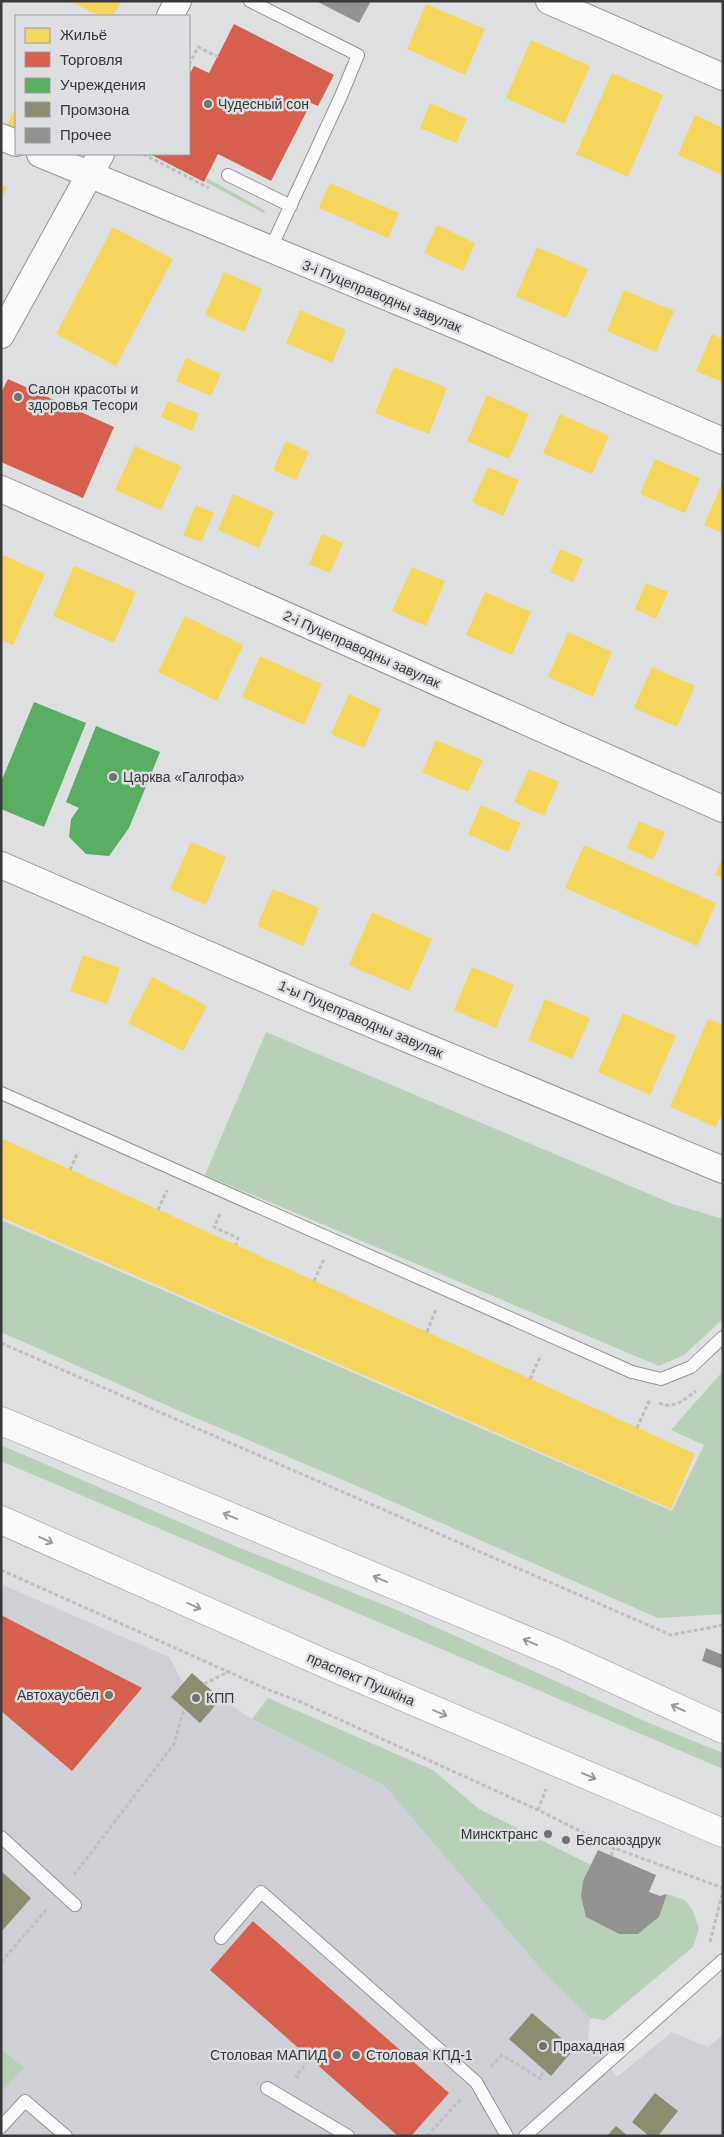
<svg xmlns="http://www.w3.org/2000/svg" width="724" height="2137" viewBox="0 0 724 2137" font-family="Arial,sans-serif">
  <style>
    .built { fill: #ced0d6 }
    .green { fill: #b8d0b8 }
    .homes { fill: #f6d55c }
    .shops { fill: #d6604d }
    .public { fill: #5aae61 }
    .industry { fill: #8c8c6e }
    .building { fill: #939392 }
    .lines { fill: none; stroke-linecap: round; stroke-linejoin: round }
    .service-casing { stroke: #959697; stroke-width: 14 }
    .minor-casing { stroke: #959697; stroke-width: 28 }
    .primary-casing { stroke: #959697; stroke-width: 29 }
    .path { stroke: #bfbfc0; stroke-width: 3; stroke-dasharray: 4 2.5; stroke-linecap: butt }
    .service { stroke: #fafafa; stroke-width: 12 }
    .minor { stroke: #fafafa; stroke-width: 26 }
    .primary { stroke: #fafafa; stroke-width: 28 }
    .oneway { stroke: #999a9a }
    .poi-dot { fill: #727374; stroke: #dddee1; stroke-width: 2 }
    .labels { text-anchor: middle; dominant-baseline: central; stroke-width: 5; stroke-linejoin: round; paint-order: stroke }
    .poi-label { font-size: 14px; fill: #38393a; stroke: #dddee1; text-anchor: start }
    .street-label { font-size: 14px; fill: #38393a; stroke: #dddee1 }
  </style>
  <rect width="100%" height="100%" fill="#dedfe0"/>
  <path class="built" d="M1,1584L169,1657L183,1683L192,1673L221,1699L252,1719L384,1784L547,1976L590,2018L588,2042L607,2063L617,2077L672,2032L708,2047L723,2035V2136H1Z"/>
  <g class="green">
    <path d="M207,178L264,210L265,214L206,182Z"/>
    <path d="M266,1032L673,1204L723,1219V1319L684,1355L659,1366L205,1175Z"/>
    <path d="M1,1220L672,1511L704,1445L671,1430L723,1371V1614L658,1618L343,1480L177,1410L1,1332Z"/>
    <path d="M1,1445L235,1546L402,1612L649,1723L723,1753V1769L1,1461Z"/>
    <path d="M268,1698L433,1770L479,1809L591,1865L581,1897L586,1917L619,1934H638L659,1917L667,1894L685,1900L692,1909L699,1928L693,1947L605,2020L590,2018L547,1976L384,1785L252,1719Z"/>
    <path d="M1,2049L24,2068L1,2092Z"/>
  </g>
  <g class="homes">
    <path d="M69,1H121L113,16H100Z"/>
    <path d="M426,4L485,29L465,75L407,49Z"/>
    <path d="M531,40L590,66L564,124L506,98Z"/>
    <path d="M612,73L663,95L628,177L576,154Z"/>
    <path d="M430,103L467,119L456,143L420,128Z"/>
    <path d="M16,106V132L6,127Z"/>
    <path d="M695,115L723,128V175L678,155Z"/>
    <path d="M330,183L399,213L388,238L319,208Z"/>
    <path d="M1,184L7,187L1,199Z"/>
    <path d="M437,225L475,243L463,271L424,253Z"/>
    <path d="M113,227L173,259L116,366L56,334Z"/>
    <path d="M537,247L588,269L566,318L516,296Z"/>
    <path d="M224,272L262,289L244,332L205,315Z"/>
    <path d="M624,290L674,311L656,352L607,331Z"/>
    <path d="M300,310L346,330L332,363L286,343Z"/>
    <path d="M712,334L723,339V382L696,371Z"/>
    <path d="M186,358L221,374L211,396L176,381Z"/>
    <path d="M394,367L447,388L429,434L375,413Z"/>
    <path d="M487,395L529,414L509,459L467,441Z"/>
    <path d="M168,401L199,414L192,431L161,417Z"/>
    <path d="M560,414L609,436L592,474L543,453Z"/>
    <path d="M286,441L309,452L296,480L273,470Z"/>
    <path d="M135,446L181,466L161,510L115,490Z"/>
    <path d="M655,459L700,478L685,513L640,494Z"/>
    <path d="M488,467L519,480L503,516L472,502Z"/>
    <path d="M723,481V533L704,525Z"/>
    <path d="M233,494L274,512L259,548L218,530Z"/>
    <path d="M196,505L214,513L201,542L183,535Z"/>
    <path d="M322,534L343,543L330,573L309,564Z"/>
    <path d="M560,549L583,559L573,582L550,572Z"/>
    <path d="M1,554L45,574L13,645L1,640Z"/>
    <path d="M74,566L136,592L114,643L53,616Z"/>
    <path d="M412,567L445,581L426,626L392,611Z"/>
    <path d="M646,583L668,592L656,619L635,609Z"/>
    <path d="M485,592L531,612L512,655L466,635Z"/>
    <path d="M185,616L243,645L217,701L158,672Z"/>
    <path d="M568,632L612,652L593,697L548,677Z"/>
    <path d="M260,656L322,684L304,725L242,697Z"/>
    <path d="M652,667L695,686L677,727L634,708Z"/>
    <path d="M349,694L381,709L364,748L331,734Z"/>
    <path d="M436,740L483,760L468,792L422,772Z"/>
    <path d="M529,769L559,782L544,816L514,802Z"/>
    <path d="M481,805L521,823L508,852L468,834Z"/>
    <path d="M639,821L665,832L653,860L627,848Z"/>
    <path d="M191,842L226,857L206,905L170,889Z"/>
    <path d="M584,845L716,903L697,946L565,888Z"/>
    <path d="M723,857V878L715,875Z"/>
    <path d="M273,889L319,908L303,946L257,926Z"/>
    <path d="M372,912L432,939L409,991L349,965Z"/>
    <path d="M83,955L120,968L107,1004L70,991Z"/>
    <path d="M472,967L514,985L496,1028L454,1010Z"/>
    <path d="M152,977L207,1006L183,1051L128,1023Z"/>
    <path d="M545,999L590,1018L572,1059L528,1040Z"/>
    <path d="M623,1013L676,1036L650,1095L598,1072Z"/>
    <path d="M708,1019L723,1025V1110L716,1127L670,1107Z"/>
    <path d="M1,1138L695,1454L671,1509L1,1217Z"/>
  </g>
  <g class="shops">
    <path d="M234,24L334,75L318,106L311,103L271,181L218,154L204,182L150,154H189V75L194,66L209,73Z"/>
    <path d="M8,379L114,427L83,498L1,462V393Z"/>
    <path d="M1,1615L142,1688L72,1771L1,1711Z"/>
    <path d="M253,1921L449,2093L411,2136H398L210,1970Z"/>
  </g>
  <g class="public">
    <path d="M34,702L86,723L44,827L1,809V782Z"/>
    <path d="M96,726L160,752L129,828L109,856L86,854L69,837L71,819L79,808L66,802Z"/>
  </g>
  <g class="industry">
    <path d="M192,1673L221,1699L200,1723L171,1697Z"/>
    <path d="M1,1871L31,1898L1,1932Z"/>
    <path d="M532,2013L574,2049L551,2076L509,2039Z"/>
    <path d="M655,2093L678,2111L658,2136H649L632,2122Z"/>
    <path d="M616,2126L628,2136H607Z"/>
  </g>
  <g class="building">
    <path d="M316,1H371L359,23Z"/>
    <path d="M706,1648L723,1655V1669L702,1661Z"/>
    <path d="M598,1850L656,1875L649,1892L660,1896L667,1894L659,1917L638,1934H619L586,1917L581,1897L583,1881Z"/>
  </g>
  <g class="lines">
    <g class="service-casing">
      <g id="service">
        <path d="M250,1L358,55L341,96L270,250"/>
        <path d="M228,175L291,206"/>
        <path d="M1,1093L632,1372L661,1379L691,1367L723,1337"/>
        <path d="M1,1837L75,1905"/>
        <path d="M221,1938L261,1892L476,2082L507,2136"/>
        <path d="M267,2088L348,2136"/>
        <path d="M1,2127L25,2101L66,2136"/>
        <path d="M525,2136L723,1960"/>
      </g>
    </g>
    <g class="minor-casing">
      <g id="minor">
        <path d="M549,1L723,77"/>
        <path d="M170,16L178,1"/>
        <path d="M1,137L16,143"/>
        <path d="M40,154L467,330L723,441"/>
        <path d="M1,335L101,154"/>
        <path d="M1,489L723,809"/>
        <path d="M1,865L311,999L723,1170"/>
      </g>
    </g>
    <g class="primary-casing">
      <g id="primary">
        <path d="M1,1421L557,1653L723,1729"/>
        <path d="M1,1520L326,1664L723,1833"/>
      </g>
    </g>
    <g class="path">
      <path d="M189,65L198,47L218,57"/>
      <path d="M143,154L209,188"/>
      <path d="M70,1170L78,1152"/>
      <path d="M158,1210L167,1190"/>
      <path d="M220,1214L214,1227L238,1238L236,1245"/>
      <path d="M314,1281L324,1259"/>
      <path d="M427,1332L436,1309"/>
      <path d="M1,1343L671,1635L723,1625"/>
      <path d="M530,1379L541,1355"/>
      <path d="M659,1403C674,1410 685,1399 696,1391"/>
      <path d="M637,1428L650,1399"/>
      <path d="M1,1570L269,1690L301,1702L538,1810L614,1848L723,1888"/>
      <path d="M204,1684L230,1671"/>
      <path d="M538,1810L546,1789"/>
      <path d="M611,1856L614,1848"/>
      <path d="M74,1875L174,1744L184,1709"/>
      <path d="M710,1942L723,1891"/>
      <path d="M1,1962L47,1909"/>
      <path d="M566,2042L594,2043"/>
      <path d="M491,2067L502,2055L541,2079L543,2069"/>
      <path d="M299,2078L296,2076L309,2060"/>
      <path d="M427,2136L461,2099"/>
    </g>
    <use href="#service" class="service"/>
    <use href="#minor" class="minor"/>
    <use href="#primary" class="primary"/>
  </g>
  <defs><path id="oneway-shaft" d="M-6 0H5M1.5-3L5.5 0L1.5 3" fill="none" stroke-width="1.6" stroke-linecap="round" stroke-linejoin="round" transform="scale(1.25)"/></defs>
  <g class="oneway">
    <use href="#oneway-shaft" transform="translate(230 1516) rotate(-157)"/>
    <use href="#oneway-shaft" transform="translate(46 1540) rotate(24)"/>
    <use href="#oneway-shaft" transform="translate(380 1579) rotate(-157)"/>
    <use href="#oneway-shaft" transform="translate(194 1606) rotate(24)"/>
    <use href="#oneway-shaft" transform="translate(530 1642) rotate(-157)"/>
    <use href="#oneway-shaft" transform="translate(678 1708) rotate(-155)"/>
    <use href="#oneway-shaft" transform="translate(440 1713) rotate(23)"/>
    <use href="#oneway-shaft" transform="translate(589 1776) rotate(23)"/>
  </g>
  <g class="poi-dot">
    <circle cx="208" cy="104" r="5"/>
    <circle cx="18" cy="397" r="5"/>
    <circle cx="113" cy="777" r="5"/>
    <circle cx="109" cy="1695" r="5"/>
    <circle cx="196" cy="1698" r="5"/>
    <circle cx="548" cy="1834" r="5"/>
    <circle cx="566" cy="1840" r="5"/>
    <circle cx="543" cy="2046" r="5"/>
    <circle cx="337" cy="2055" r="5"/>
    <circle cx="356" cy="2055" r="5"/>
  </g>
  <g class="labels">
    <g class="poi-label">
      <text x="218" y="104">Чудесный сон</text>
      <text x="28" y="389">Салон красоты и<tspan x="28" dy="16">здоровья Тесори</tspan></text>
      <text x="123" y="777">Царква «Галгофа»</text>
      <text x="99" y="1695" text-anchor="end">Автохаусбел</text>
      <text x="206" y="1698">КПП</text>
      <text x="538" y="1834" text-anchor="end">Минсктранс</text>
      <text x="576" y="1840">Белсаюздрук</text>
      <text x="553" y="2046">Прахадная</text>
      <text x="327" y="2055" text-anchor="end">Столовая МАПИД</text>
      <text x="366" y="2055">Столовая КПД-1</text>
    </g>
    <g class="street-label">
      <text transform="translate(382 296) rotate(22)">3-і Пуцеправодны завулак</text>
      <text transform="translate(362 649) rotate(24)">2-і Пуцеправодны завулак</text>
      <text transform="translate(361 1019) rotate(23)">1-ы Пуцеправодны завулак</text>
      <text transform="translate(361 1679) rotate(23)">праспект Пушкіна</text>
    </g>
  </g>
  <rect width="724" height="2137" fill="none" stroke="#38393a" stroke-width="5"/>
  <rect x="15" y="15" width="175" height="140" fill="#dddee1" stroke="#9b9c9e"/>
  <rect x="25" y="28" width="25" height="15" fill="#f6d55c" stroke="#9b9c9e"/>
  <text x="60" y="40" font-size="15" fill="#38393a">Жильё</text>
  <rect x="25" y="52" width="25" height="15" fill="#d6604d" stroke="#9b9c9e"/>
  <text x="60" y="65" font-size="15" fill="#38393a">Торговля</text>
  <rect x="25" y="78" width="25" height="15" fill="#5aae61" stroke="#9b9c9e"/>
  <text x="60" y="90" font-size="15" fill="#38393a">Учреждения</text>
  <rect x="25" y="102" width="25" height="15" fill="#8c8c6e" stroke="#9b9c9e"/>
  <text x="60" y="115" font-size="15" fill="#38393a">Промзона</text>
  <rect x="25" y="128" width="25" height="15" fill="#939392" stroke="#9b9c9e"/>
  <text x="60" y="140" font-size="15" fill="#38393a">Прочее</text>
</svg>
